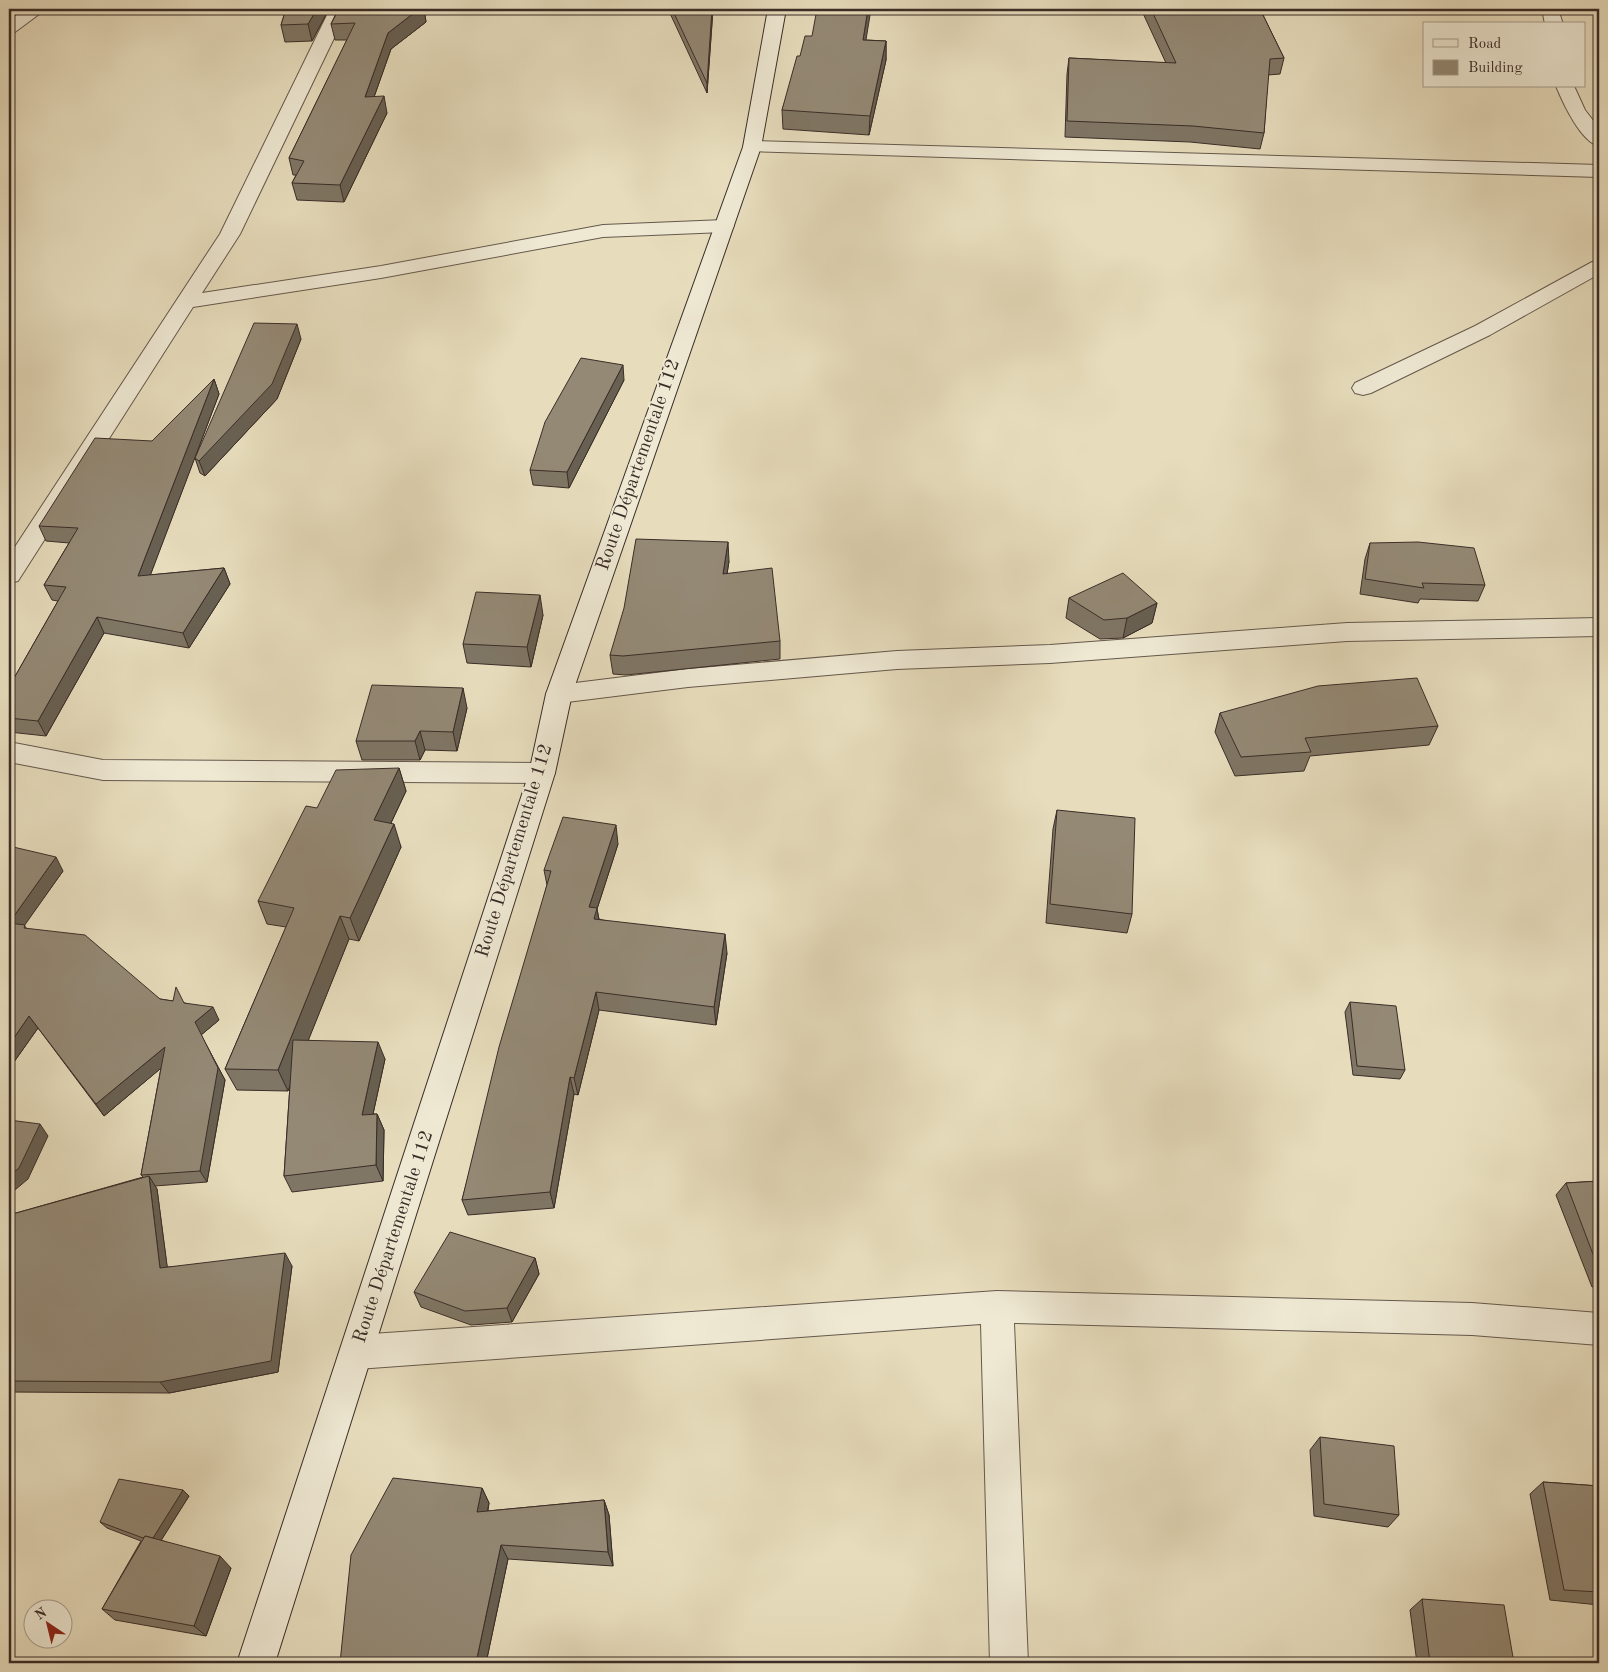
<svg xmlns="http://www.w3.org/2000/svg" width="1608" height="1672" viewBox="0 0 1608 1672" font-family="'Old Standard TT',serif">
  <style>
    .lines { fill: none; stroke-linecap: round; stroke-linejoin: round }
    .street-casing { stroke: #65594d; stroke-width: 2 }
    .secondary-casing { stroke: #3a2d28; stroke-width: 2 }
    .street { fill: #efe9d4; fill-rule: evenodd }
    .secondary { fill: #efe9d4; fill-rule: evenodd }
    .wall { fill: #7f7665; stroke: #3a2d28 }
    .shaded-wall { fill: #686052; stroke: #3a2d28 }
    .building { fill: #948975; stroke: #3a2d28 }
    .labels { text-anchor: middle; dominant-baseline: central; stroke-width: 4; stroke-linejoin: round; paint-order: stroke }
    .street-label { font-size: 19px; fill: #3a2d28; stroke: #efe9d4 }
  </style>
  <rect width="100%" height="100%" fill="#e7ddbd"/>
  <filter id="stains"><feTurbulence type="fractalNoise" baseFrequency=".004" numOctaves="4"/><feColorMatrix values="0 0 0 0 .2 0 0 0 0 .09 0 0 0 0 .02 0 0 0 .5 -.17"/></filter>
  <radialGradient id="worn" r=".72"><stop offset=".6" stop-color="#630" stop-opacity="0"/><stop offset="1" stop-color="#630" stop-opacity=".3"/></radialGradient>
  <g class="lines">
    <g class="street-casing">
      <g id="street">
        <path d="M26,9H46L15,32L9,33V20Z"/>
        <path d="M330,9H348L240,234L202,293L381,266L603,225L724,220L731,222L734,226L731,230L724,232L603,237L381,278L193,307L18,581L9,583V556L220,234Z"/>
        <path d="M1542,9H1558L1563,24H1545Z"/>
        <path d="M1556,86H1574L1585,110L1599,128V146C1581,142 1563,103 1556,86Z"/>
        <path d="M752,141L1599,165V177L745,151L743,147L745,143Z"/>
        <path d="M1599,260V274L1490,335L1371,393L1363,395L1355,393L1352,388L1355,383L1475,326L1592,262Z"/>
        <path d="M1599,618V636L1347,641L1050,663L897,669L688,687L559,703L550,701L546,694L550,687L559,685L688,669L897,651L1050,645L1347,623Z"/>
        <path d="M9,742L103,760L542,763L551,766L555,773L551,780L542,783L103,780L9,762Z"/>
        <path d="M997,1291L1472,1303L1599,1313V1345L1472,1335L1014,1323L1028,1663H990L981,1324L357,1369L345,1364L340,1352L345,1340L357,1335Z"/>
      </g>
    </g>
    <g class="secondary-casing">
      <path id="secondary" d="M768,9H786L761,147L572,694L555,773L275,1663H237L529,773L546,694L743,147Z"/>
    </g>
    <use href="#street" class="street"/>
    <use href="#secondary" class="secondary"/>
  </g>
  <g class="wall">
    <path d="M286,9H329L312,41L285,42L281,25Z"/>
    <path d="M338,9H424L426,22L391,49L374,97L387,113L344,202L297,200L292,183L296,175H293L289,158L347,40H335L331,24Z"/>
    <path d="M668,9H713L707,93Z"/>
    <path d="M1141,9H1260L1284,58L1280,74L1268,75L1264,133L1260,149L1190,142L1065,137L1067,74L1069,58L1166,63Z"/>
    <path d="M866,40L886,41V60L869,135L783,129L782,110L800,56Z"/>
    <path d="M301,339L277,399L205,476L200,473L195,458Z"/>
    <path d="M214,379L219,394L150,575L224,568L230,584L189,648L104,633L46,736L9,732V687L58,601L52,600L44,585L69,543L46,541L39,526L152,441Z"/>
    <path d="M624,380L569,488L533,485L530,470Z"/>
    <path d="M1370,543L1485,585L1478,601L1420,599L1418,603L1360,594L1365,559Z"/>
    <path d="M729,561L727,574L780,641V659L626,675L613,674L610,655Z"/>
    <path d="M1069,598L1157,603L1152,623L1123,638L1100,639L1066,618Z"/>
    <path d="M543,615L531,667L467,663L463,644Z"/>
    <path d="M467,708L457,751L425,750L420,760H362L356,741Z"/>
    <path d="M1220,713L1438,726L1429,745L1310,756L1304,771L1235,776L1215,732Z"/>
    <path d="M399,768L406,791L391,823L401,847L359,941L349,939L308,1040L385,1059L373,1114H377L384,1130L383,1181L292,1192L284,1176L290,1085L288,1091L237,1090L225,1069L286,927L267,924L258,901Z"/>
    <path d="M1057,810L1132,914L1127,933L1046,923L1053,829Z"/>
    <path d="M618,844L597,909L599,919L727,953L716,1025L599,1010L578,1095L574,1094L554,1208L468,1215L462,1200L547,885L544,870Z"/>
    <path d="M9,846L63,871L24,925L27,929L160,999L185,1003L219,1020L201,1035L225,1080L207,1182L155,1186L157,1189L167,1267L292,1266L278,1372L169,1393L9,1392V1215L143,1177L141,1175L161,1068L104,1116L38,1028L9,1069Z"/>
    <path d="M1350,1002L1405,1070L1400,1079L1353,1075L1345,1012Z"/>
    <path d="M1599,1181V1286L1592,1287L1556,1195L1566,1183Z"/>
    <path d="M535,1258L539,1274L512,1322L471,1325L421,1307L414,1292Z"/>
    <path d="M1320,1437L1399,1515L1388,1527L1314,1516L1310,1450Z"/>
    <path d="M1543,1482L1599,1486V1605L1550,1600L1530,1494Z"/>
    <path d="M482,1488L489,1503L488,1511L604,1500L609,1515L613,1566L508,1559L486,1663Z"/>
    <path d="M183,1490L189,1496L161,1540L231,1568L206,1636L115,1620L102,1609L141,1541L107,1528L100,1522Z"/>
    <path d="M1422,1599L1514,1663H1417L1410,1610Z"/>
  </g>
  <g class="shaded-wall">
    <path d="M317,9H329L312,41L308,24Z"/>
    <path d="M419,9H424L426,22L391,49L368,114L365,97L388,33Z"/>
    <path d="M712,9H713L707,93V83Z"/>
    <path d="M868,9H871L863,58V40Z"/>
    <path d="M886,41V60L869,135L870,116Z"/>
    <path d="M384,96L387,113L344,202L340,185Z"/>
    <path d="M297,324L301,339L277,399L205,476L199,461Z"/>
    <path d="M623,365L624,380L569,488L567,472Z"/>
    <path d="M214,379L219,394L144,592L138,576Z"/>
    <path d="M728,542L729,561L724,593L723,574Z"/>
    <path d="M224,568L230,584L189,648L183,633Z"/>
    <path d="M540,595L543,615L531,667L527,647Z"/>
    <path d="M1157,603L1152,623L1123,638L1127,618Z"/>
    <path d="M97,617L104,633L46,736L38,721Z"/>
    <path d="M463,688L467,708L457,751L453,732Z"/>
    <path d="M420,731L425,750L420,760L415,741Z"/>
    <path d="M399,768L406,791L381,844L374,820Z"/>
    <path d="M394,824L401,847L359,941L350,918Z"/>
    <path d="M616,825L618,844L597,909L600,926L597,937L589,907Z"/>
    <path d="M56,857L63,871L17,936L9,923Z"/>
    <path d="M340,916L349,939L288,1091L278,1070Z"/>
    <path d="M725,934L727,953L716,1025L714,1007Z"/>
    <path d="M596,992L599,1010L578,1095L574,1078Z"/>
    <path d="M213,1007L219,1020L201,1035L225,1080L207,1182L200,1171L195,1022Z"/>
    <path d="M29,1016L38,1028L9,1069V1045Z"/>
    <path d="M378,1042L385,1059L369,1132L362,1115Z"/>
    <path d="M165,1047L172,1059L104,1116L96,1104Z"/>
    <path d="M570,1077L574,1094L554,1208L550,1192Z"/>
    <path d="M377,1114L384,1130L383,1181L376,1165Z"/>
    <path d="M40,1124L48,1136L28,1179L9,1195V1176Z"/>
    <path d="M149,1176L157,1189L169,1280L160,1268Z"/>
    <path d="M285,1253L292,1266L278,1372L169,1393L160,1382Z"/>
    <path d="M535,1258L539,1274L512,1322L507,1308Z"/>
    <path d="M482,1488L489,1503L484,1527L477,1512Z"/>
    <path d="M183,1490L189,1496L157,1547L151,1541Z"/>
    <path d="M604,1500L609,1515L613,1566L608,1552Z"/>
    <path d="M501,1545L508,1559L486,1663H476Z"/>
    <path d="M220,1556L231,1568L206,1636L194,1626Z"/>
  </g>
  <g class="building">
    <path d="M286,9H317L308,24L281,25Z"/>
    <path d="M339,9H419L388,33L365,97L384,96L340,185L292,183L304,161L289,158L355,23L331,24Z"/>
    <path d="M672,9H712L707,83Z"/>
    <path d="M817,9H868L863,40L886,41L870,116L782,110L797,56H800L805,36H812Z"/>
    <path d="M1151,9H1260L1284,58L1270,59L1264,133L1193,126L1067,121L1069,58L1176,63Z"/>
    <path d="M254,323L297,324L272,384L199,461L195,458Z"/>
    <path d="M581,358L623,365L567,472L530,470L545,422Z"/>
    <path d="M214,379L138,576L224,568L183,633L97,617L38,721L9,718V687L66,587L44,585L78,528L39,526L95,438L152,441Z"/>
    <path d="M636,539L728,542L723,574L772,568L780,641L623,656L610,655L624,608Z"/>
    <path d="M1418,542L1474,548L1485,585L1422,583L1424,588L1365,579L1370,543Z"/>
    <path d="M1123,573L1157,603L1127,618L1104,620L1069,598Z"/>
    <path d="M476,592L540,595L527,647L463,644Z"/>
    <path d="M1417,678L1438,726L1305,738L1311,752L1241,757L1220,713L1318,686Z"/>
    <path d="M372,685L463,688L453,732L420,731L415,741H356Z"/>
    <path d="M399,768L374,820L394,824L350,918L340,916L278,1070L225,1069L294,908L258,901L306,806L317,808L336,770Z"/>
    <path d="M1057,810L1135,818L1132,914L1050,904Z"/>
    <path d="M563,817L616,825L589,907L597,908L594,919L725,934L714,1007L596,992L574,1078L570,1077L550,1192L462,1200L499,1047L551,871L544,870Z"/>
    <path d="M9,846L56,857L9,923Z"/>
    <path d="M9,923L25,925L24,928L85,935L160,999L173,1001L176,987L184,1003L213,1007L195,1022L218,1068L200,1171L141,1175L165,1047L96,1104L29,1016L9,1045Z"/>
    <path d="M1350,1002L1396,1006L1405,1070L1357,1066Z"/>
    <path d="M293,1040L378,1042L362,1115L377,1114L376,1165L284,1176Z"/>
    <path d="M9,1120L40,1124L19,1168L9,1176Z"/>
    <path d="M149,1176L160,1268L285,1253L271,1361L160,1382L9,1381V1215Z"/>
    <path d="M1599,1181V1270L1566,1183Z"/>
    <path d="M450,1232L535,1258L507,1308L465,1311L414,1292Z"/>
    <path d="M1320,1437L1394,1446L1399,1515L1324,1504Z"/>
    <path d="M393,1478L482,1488L477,1512L604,1500L608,1552L501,1545L476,1663H340L351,1555Z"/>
    <path d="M119,1479L183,1490L153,1538L145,1536L143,1538L100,1522Z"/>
    <path d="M1543,1482L1599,1486V1592L1564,1590Z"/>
    <path d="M145,1536L220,1556L194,1626L102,1609Z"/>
    <path d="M1422,1599L1504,1605L1514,1663H1430Z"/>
  </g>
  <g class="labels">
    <g class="street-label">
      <text transform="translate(639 465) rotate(-71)">Route Départementale 112</text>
      <text transform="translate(515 851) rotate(-73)">Route Départementale 112</text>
      <text transform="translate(394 1237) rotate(-72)">Route Départementale 112</text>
    </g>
  </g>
  <rect width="1608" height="1672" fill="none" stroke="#e7ddbd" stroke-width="30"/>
  <rect x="10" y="10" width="1588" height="1652" fill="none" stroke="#3a2d28" stroke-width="2.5"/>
  <rect x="15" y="15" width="1578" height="1642" fill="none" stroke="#3a2d28"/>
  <rect x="1423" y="22" width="162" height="65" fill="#efe9d4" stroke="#a79e8f"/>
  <rect x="1433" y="39" width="25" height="8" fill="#efe9d4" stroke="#a79e8f"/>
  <text x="1468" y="48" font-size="15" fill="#3a2d28">Road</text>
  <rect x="1433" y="60" width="25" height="15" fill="#948975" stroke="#a79e8f"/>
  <text x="1468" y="72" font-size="15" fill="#3a2d28">Building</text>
  <g transform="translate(48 1624) rotate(325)"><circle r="24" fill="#efe9d4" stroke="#a79e8f"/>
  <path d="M0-4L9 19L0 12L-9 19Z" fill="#8f2418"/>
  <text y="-8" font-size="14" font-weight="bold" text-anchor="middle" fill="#3a2d28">N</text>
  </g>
  <rect width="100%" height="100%" filter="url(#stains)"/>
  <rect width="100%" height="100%" fill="url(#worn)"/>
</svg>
